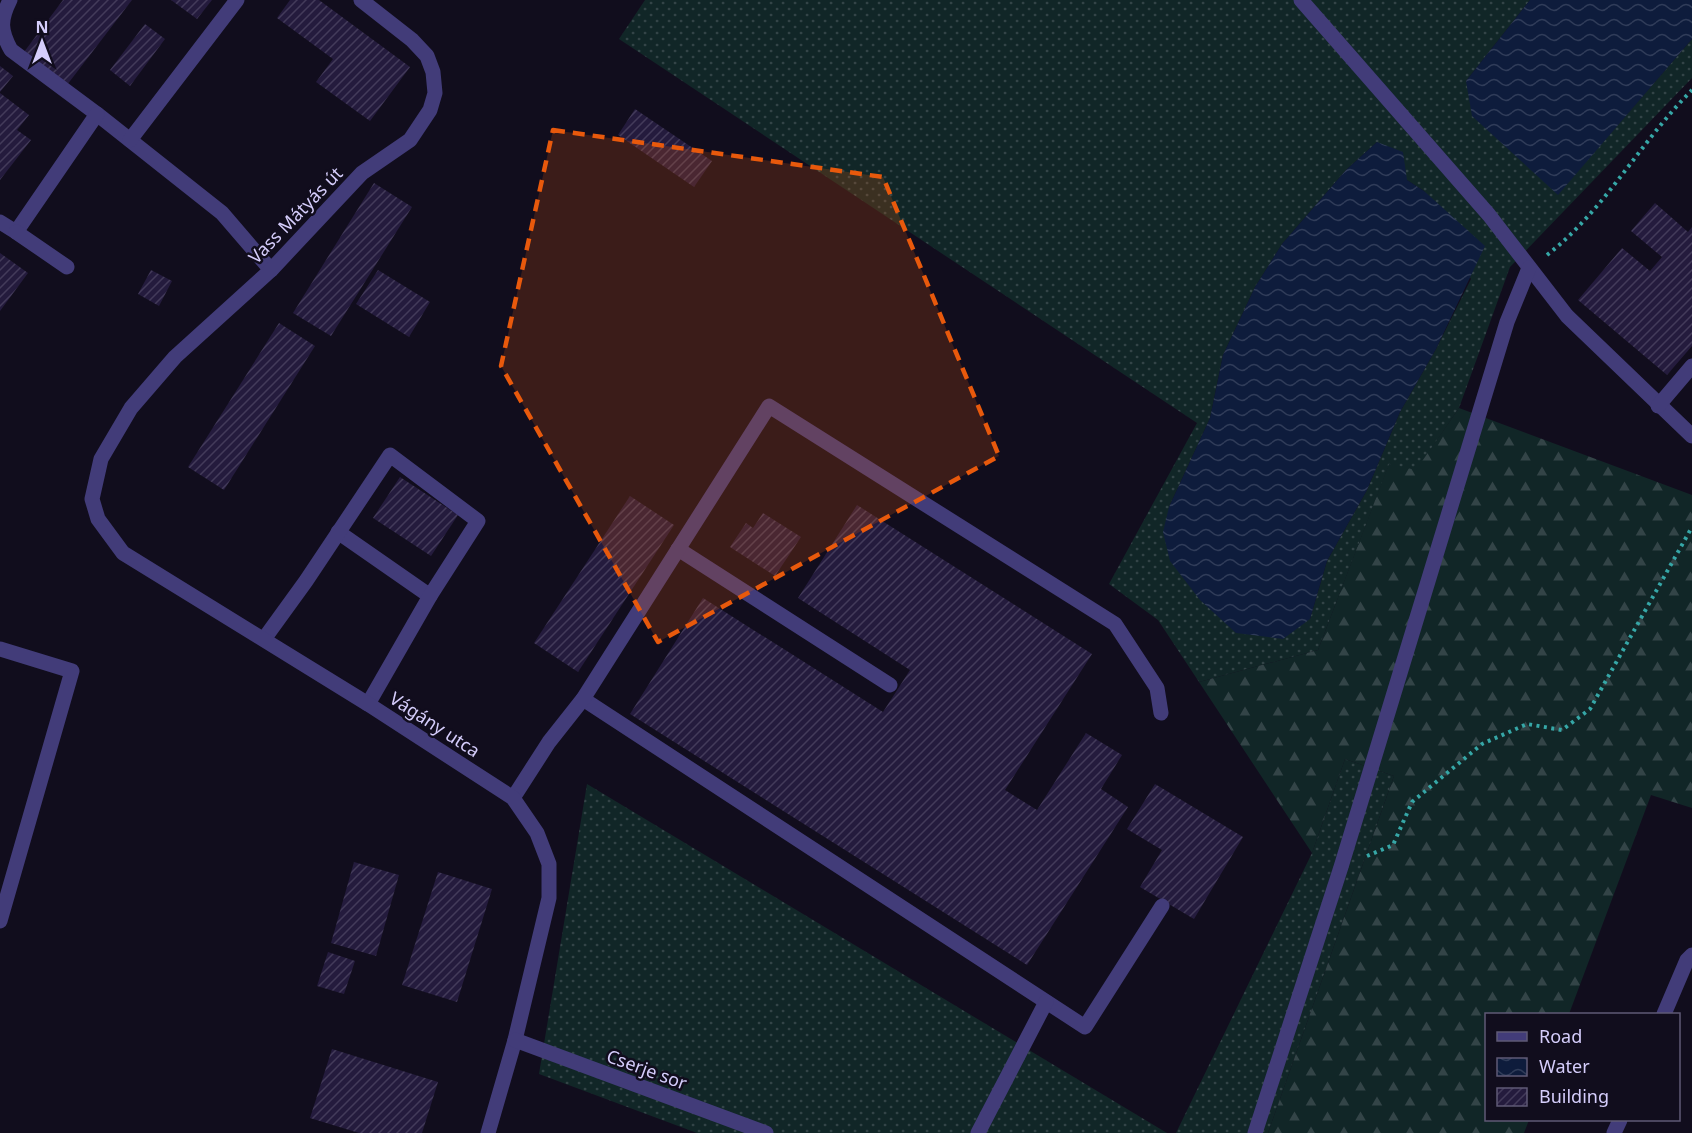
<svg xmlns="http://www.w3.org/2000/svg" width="1692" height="1133" viewBox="0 0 1692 1133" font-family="'Noto Sans',sans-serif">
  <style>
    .grass { fill: url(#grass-dots); fill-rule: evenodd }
    .forest { fill: url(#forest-firs) }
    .water { fill: url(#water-waves) }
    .building { fill: url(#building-hatch) }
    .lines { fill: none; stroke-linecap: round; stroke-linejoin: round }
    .path { stroke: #36a7a7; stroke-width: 4; stroke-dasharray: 3 4.5; stroke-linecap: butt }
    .service { stroke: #423c79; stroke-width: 15 }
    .minor { stroke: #423c79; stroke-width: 15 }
    .marked { fill: #e8590c; fill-opacity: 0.2; stroke: #e8590c; stroke-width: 4.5; stroke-dasharray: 12 8; stroke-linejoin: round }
    .labels { text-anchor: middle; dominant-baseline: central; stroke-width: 5; stroke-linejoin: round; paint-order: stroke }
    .street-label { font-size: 18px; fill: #d5cdfb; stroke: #110d1d }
  </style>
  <defs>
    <pattern id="grass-dots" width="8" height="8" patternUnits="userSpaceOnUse" patternTransform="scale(1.5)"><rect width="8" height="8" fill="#112627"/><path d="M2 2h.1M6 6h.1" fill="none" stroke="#334447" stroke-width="1.8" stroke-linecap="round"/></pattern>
    <pattern id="forest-firs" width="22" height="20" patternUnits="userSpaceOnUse" patternTransform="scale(1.5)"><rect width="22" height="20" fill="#112627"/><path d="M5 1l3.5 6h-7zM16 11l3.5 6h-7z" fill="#334447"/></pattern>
    <pattern id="water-waves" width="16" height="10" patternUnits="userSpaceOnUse" patternTransform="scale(1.5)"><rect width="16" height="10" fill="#0e1c3c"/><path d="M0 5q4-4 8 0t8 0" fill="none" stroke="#303c59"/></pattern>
    <pattern id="building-hatch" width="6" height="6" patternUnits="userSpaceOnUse" patternTransform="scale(1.5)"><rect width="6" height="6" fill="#241b3d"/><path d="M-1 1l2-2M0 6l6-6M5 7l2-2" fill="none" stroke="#433b5a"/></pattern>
  </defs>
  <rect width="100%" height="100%" fill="#110d1d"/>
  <g class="grass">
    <path d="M645,0H1530L1466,81L1558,194L1692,39V78L1510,267L1459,408L1416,471L1389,465L1318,650L1199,682L1158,620L1109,584L1197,423L619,39ZM1377,142L1407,180L1424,191L1471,279L1436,349L1400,412L1367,490L1327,561L1310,619L1169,507L1210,418L1223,355L1255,287L1282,244L1346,170Z"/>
    <path d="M1345,759L1394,776L1268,1133H1176L1312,853Z"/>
    <path d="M587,784L1167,1133H697L539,1074Z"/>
  </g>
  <path class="forest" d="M1459,408L1692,495V808L1651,795L1569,1014H1486V1120H1529L1524,1133H1268L1394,776L1345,759L1312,853L1199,682L1318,650L1389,464L1416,470Z"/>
  <g class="water">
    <path d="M1530,0H1692V39L1558,195L1472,116L1466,81Z"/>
    <path d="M1377,142L1403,152L1407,180L1424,191L1485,246L1436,349L1400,412L1367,490L1327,561L1310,619L1283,639L1236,633L1200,600L1170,561L1163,532L1169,507L1210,418L1223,355L1255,287L1282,244L1346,170Z"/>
  </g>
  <g class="building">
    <path d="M63,0H132L67,85L24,52Z"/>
    <path d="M171,0H212L197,19Z"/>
    <path d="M290,0H319L410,67L370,121L316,82L333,59L277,18Z"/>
    <path d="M145,24L165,39L130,86L110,70Z"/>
    <path d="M0,66L13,76L0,92Z"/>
    <path d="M0,93L29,115L17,130L31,140L0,180Z"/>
    <path d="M635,109L712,161L694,187L618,135Z"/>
    <path d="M374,183L412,207L331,336L293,313Z"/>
    <path d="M1655,203L1688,232L1692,227V346L1667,375L1578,300L1622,248L1650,271L1662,257L1631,231Z"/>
    <path d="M0,253L28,273L0,311Z"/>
    <path d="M151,270L172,281L159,306L138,294Z"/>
    <path d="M378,270L430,302L409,337L356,304Z"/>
    <path d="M279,323L315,346L224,490L188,467Z"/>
    <path d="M400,477L458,515L431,556L373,518Z"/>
    <path d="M630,496L674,525L578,672L534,643Z"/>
    <path d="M857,505L1092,654L1005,790L1037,810L1086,733L1122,755L1101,789L1128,807L1027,965L630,714L703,598L883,712L910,670L798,598Z"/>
    <path d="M763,513L801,537L775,576L730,547L746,523L753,528Z"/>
    <path d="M1155,784L1243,837L1194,919L1140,887L1162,850L1127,829Z"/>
    <path d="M354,862L399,875L376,956L331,943Z"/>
    <path d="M438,872L492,889L457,1002L402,985Z"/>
    <path d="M328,952L355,961L344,994L317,986Z"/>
    <path d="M332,1049L438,1082L422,1133H359L310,1118Z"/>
  </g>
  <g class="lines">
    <g class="path">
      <path d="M1547,255C1605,210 1640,142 1692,90"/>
      <path d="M1367,856L1393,845L1412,802L1482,744L1527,724L1562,730L1590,709L1692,527"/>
    </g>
    <g class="service">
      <path d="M10,0C0,20 0,30 11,50L97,114L222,213L271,270"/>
      <path d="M1301,0L1489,215L1567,316L1692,436"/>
      <path d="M130,140L237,0"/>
      <path d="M0,222L16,232L97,114"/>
      <path d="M16,232L67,267"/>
      <path d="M1658,406L1692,366"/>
      <path d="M338,532L430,596"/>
      <path d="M678,549L890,685"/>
      <path d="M264,639L306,581L390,455L478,521L430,596L368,704"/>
      <path d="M0,649L72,671L0,921"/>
      <path d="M583,699L1085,1027L1162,906"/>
      <path d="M513,798L549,742L583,699L769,406L1115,624L1157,688L1161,713"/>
      <path d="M1664,1014L1687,960L1692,955"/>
      <path d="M978,1133L1046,1002"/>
      <path d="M1255,1133L1341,867L1507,322L1529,268"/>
      <path d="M1614,1133L1620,1120"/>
    </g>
    <g class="minor">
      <path d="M361,0L412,40L427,56L433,72L435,93L430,110L410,140L362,173L271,270L175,357L131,408L101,459L92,499L98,519L123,553L368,704L513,798L537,833L549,864V898L515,1040L488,1133"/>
      <path d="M515,1040L766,1133"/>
    </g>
  </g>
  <path class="marked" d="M553,130L883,177L999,456L658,642L501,366Z"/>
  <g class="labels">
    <g class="street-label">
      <text transform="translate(295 215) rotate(-46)">Vass Mátyás út</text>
      <text transform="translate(435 724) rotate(33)">Vágány utca</text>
      <text transform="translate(647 1069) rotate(20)">Cserje sor</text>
    </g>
  </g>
  <rect x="1485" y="1013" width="195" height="108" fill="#110d1d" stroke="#5f5a76" stroke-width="1.5"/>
  <rect x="1497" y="1032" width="30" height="9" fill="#423c79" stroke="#5f5a76" stroke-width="1.5"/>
  <text x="1539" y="1043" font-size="18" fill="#d5cdfb">Road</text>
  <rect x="1497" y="1058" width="30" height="18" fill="url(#water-waves)" stroke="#5f5a76" stroke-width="1.5"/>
  <text x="1539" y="1073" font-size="18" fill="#d5cdfb">Water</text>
  <rect x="1497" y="1088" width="30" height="18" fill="url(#building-hatch)" stroke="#5f5a76" stroke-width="1.5"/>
  <text x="1539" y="1103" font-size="18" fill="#d5cdfb">Building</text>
  <g transform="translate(42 42)" stroke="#110d1d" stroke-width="4.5" paint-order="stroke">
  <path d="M0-4.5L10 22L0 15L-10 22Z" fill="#d5cdfb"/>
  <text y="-9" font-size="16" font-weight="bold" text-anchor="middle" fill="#d5cdfb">N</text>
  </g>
</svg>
